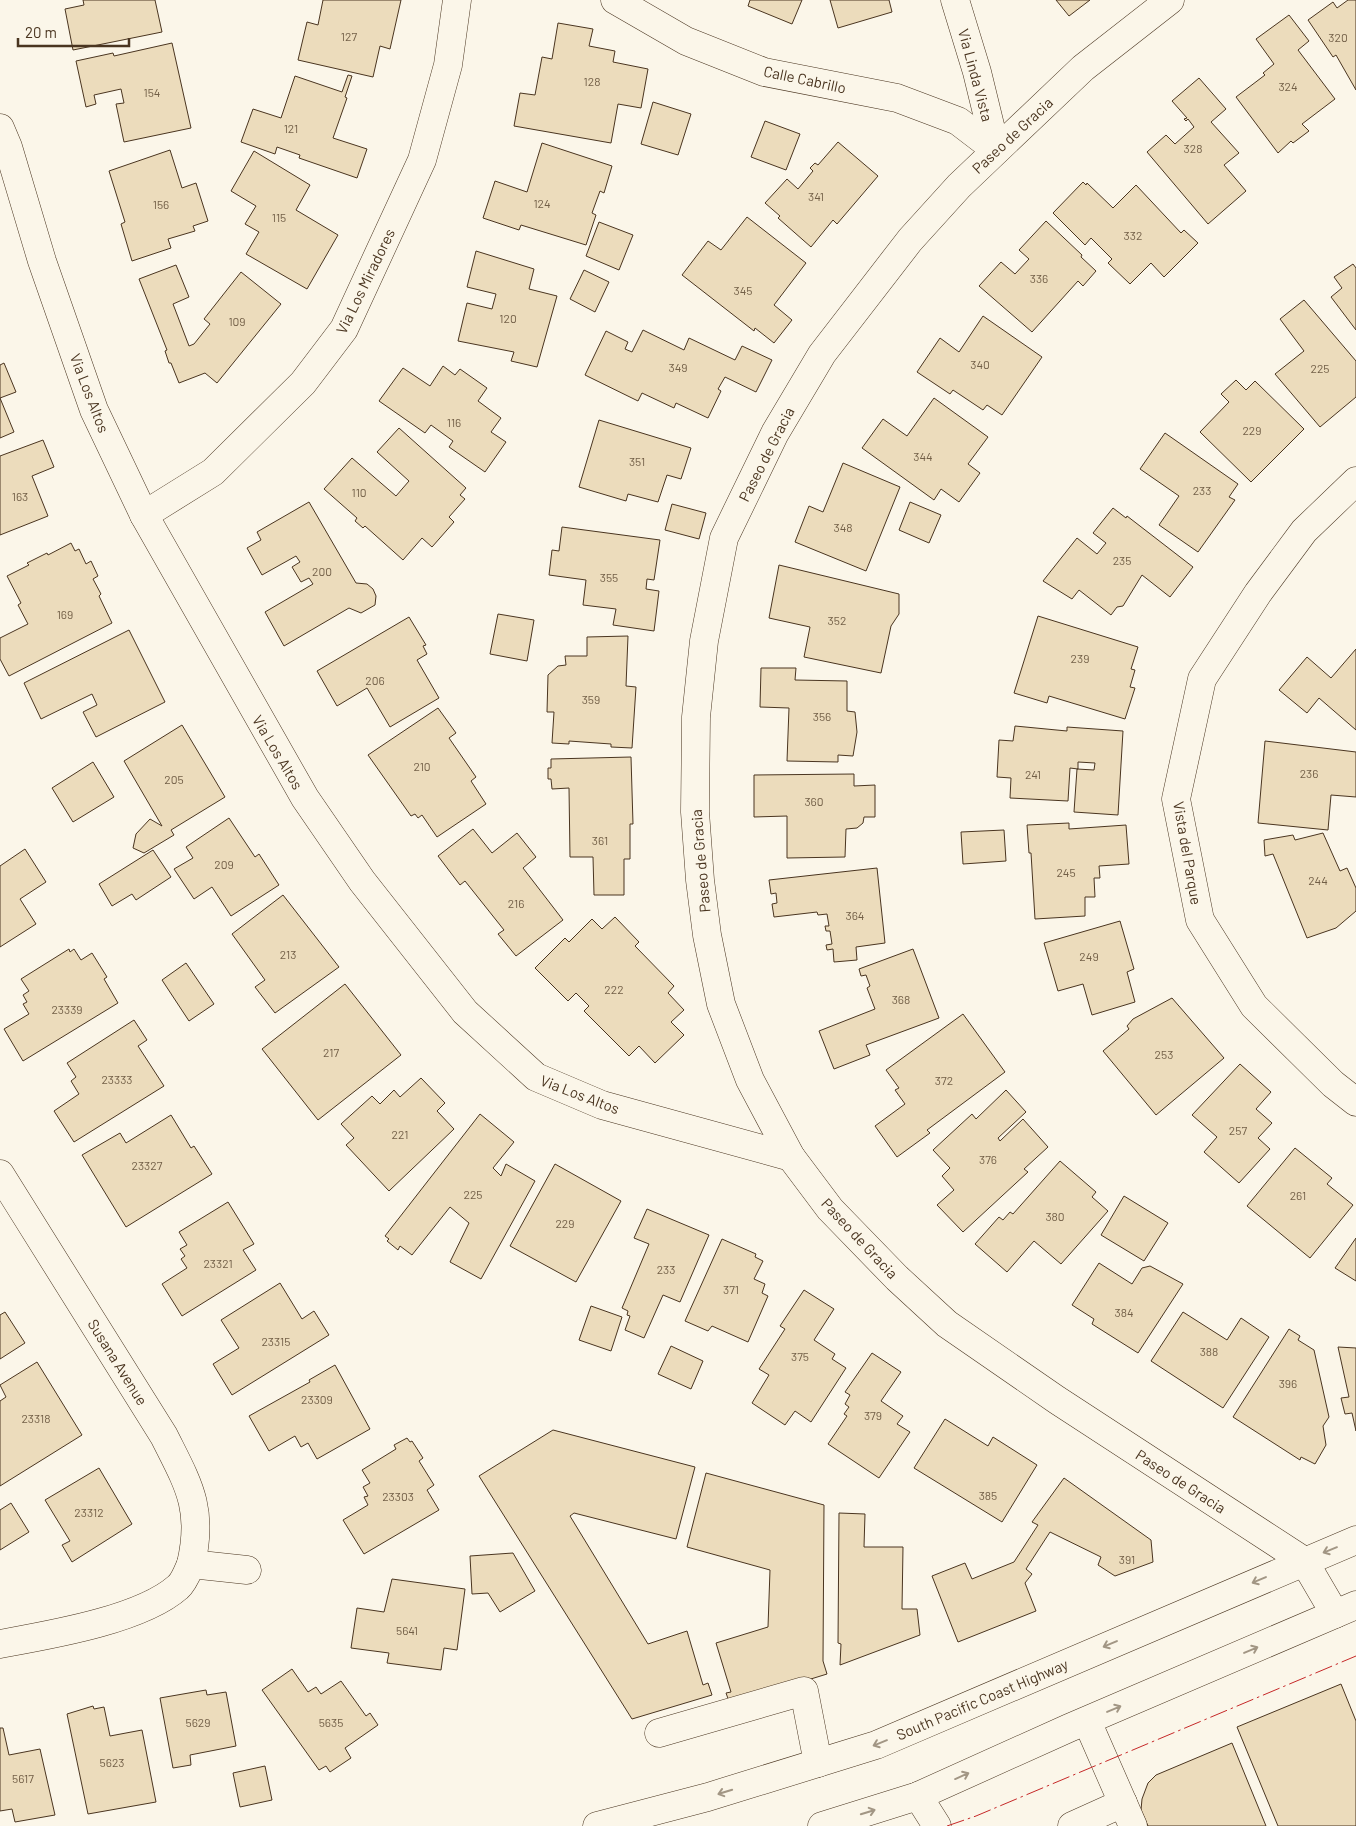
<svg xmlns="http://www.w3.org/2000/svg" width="1356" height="1826" viewBox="0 0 1356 1826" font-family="Barlow,sans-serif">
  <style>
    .building { fill: #ecdcbc; stroke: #4a3520 }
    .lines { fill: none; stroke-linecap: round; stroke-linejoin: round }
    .minor-casing { stroke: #4a3520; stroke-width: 29 }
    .highway-casing { stroke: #4a3520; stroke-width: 29 }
    .minor { stroke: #fbf6e9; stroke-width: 28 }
    .highway { stroke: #fbf6e9; stroke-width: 28 }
    .power { stroke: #c62828; stroke-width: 1; stroke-dasharray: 18 4 2.5 4; stroke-linecap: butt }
    .oneway { stroke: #a29684 }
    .labels { text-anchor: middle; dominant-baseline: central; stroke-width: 4; stroke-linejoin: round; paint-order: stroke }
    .number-label { font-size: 12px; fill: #725f47 }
    .street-label { font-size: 15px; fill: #4a3520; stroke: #fbf6e9 }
  </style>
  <rect width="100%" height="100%" fill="#fbf6e9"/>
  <g class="building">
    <path d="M83,0H155L162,32L73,50L65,9L84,5Z"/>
    <path d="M323,0H401L390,49L380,46L373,77L298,60L307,22L318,25Z"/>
    <path d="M750,0H802L792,24L748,6Z"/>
    <path d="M830,0H889L892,12L838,28Z"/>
    <path d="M1056,0H1090L1069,16Z"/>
    <path d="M1348,0H1356V90L1336,55L1333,57L1308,20L1333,2L1337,8Z"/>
    <path d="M1289,15L1309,41L1298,50L1335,99L1302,124L1309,131L1293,143L1291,141L1278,153L1236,97L1265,75L1263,73L1274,64L1256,39Z"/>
    <path d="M558,23L593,29L589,46L615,51L613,62L648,69L641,108L618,104L611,143L514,126L520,93L535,95L542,57L552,59Z"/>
    <path d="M172,43L191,128L124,142L116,104L124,103L121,89L94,95L96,104L86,107L76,61L113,53L114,56Z"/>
    <path d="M348,75L352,76L345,97L347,98L333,138L367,149L357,178L299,158L300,155L277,147L275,154L241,142L253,109L281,118L295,76L342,92Z"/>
    <path d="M1199,78L1226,109L1211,122L1239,153L1224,165L1246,191L1208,224L1147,152L1166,135L1175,144L1194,127L1188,119L1186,121L1184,119L1187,118L1172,101Z"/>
    <path d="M653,102L691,114L678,155L641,144Z"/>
    <path d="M765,121L800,134L786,170L751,157Z"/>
    <path d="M838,142L878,176L837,224L833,220L811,247L778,218L780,216L765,203L787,179L798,189L813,171L810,168L815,163L818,165Z"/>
    <path d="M542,143L612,166L604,193L600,191L592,213L596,215L586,245L521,225L519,230L483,218L495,181L527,192Z"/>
    <path d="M170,150L182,188L196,183L208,221L193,226L195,231L168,239L171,248L132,261L121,224L125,222L109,171Z"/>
    <path d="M254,151L310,185L296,210L338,235L307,289L246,254L259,232L245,224L256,206L231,191Z"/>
    <path d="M1083,182L1086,185L1087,183L1113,208L1136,185L1181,233L1184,230L1198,243L1164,277L1151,263L1130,284L1108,263L1112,259L1091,238L1085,245L1053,213Z"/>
    <path d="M747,217L806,263L774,305L792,320L774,343L755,328L754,331L682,275L708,241L721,250Z"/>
    <path d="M1046,221L1082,255L1081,257L1096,271L1083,286L1078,281L1032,332L979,286L1001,262L1015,274L1029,259L1019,250Z"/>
    <path d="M599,222L633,235L619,270L586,256Z"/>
    <path d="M476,251L534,269L529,289L557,296L537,367L511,361L514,352L458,341L467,303L492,309L496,294L467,287Z"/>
    <path d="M1353,264L1356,268V330L1331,297L1342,288L1334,277Z"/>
    <path d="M176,265L189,297L173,304L189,346L194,344L210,324L204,319L241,272L281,304L217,383L205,373L179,383L171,363H169L165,351L167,350L139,279Z"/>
    <path d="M584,270L609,282L595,312L570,299Z"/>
    <path d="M1304,300L1356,361V397L1320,427L1275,374L1304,351L1280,319Z"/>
    <path d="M983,316L1042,357L1002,415L987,405L983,410L953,390L950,394L917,372L940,338L959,352Z"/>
    <path d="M643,330L684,350L689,338L735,360L742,346L772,360L756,392L725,377L718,389L721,391L708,418L676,403L674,408L642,393L638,401L585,375L606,331L628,342L625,349L632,352Z"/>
    <path d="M4,363L16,392L0,398L14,432L0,438V365Z"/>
    <path d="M443,366L455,375L460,369L487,388L478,401L501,418L491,432L506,442L485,472L449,447L453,441L431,425L425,433L379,401L403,368L430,386Z"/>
    <path d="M1236,380L1246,390L1255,381L1304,429L1251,482L1200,432L1229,402L1221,394Z"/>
    <path d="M934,398L988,437L968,464L980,473L959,502L941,489L934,500L862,448L883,419L907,436Z"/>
    <path d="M599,420L691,448L681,479L667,475L658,502L628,494L626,501L579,487Z"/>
    <path d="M399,428L466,488L460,495L465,499L449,517L454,522L432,547L422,538L403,560L365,526L363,528L355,521L357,518L324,489L352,458L396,496L409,481L377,452Z"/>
    <path d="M1165,433L1238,484L1229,497L1235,500L1198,552L1159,525L1179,496L1140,469Z"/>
    <path d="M43,440L54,467L32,476L48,516L0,535V456Z"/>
    <path d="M843,463L900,487L866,571L795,542L809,506L823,512Z"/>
    <path d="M309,502L356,583L367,584L373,589L376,596L375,605L361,613L349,608L284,646L265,612L313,584L309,578L301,582L292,567L300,562L296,556L262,575L247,548L261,540L257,532Z"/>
    <path d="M910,502L941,515L929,543L899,530Z"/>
    <path d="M672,504L706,513L699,539L665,530Z"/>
    <path d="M1113,508L1126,518L1127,516L1193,567L1170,597L1142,575L1123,606L1117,607L1111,615L1079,590L1072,599L1043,581L1077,538L1097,554L1106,543L1093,533Z"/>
    <path d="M562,527L660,540L654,580L647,579L646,589L659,591L654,631L613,625L616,609L583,605L586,580L549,575L552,550L559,551Z"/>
    <path d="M71,543L75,551L79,549L86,564L91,561L98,576L93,579L101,594L99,596L112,623L9,676L0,659V638L28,624L18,605L21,603L7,576L29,565L27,563L47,553L48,555Z"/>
    <path d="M779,565L899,594V614L891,626L881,673L804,657L810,627L769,618Z"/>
    <path d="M498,614L534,620L527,661L490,654Z"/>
    <path d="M1038,616L1138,647L1131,669L1135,670L1130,687L1135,688L1125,719L1049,696L1047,703L1014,693Z"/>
    <path d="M409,617L426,645L423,646L427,654L417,660L439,698L390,727L367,688L337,706L317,671Z"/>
    <path d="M129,630L165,702L96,737L83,712L97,705L92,694L41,719L24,683Z"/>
    <path d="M628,636L626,686L636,687L632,748L611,747V744L569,741V744L552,743L554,712H547L548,675L558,666L566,665L565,656H587V637Z"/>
    <path d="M1356,649V730L1319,698L1307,713L1279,690L1307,657L1331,678Z"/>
    <path d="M761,668H796L795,680L847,681V711L855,712L857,732L853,756L838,755V762L787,761L789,708L760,707Z"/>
    <path d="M438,708L456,733L449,738L476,777L471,781L486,804L437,837L422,815L418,818L415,814L411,816L368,755Z"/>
    <path d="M182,725L225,797L171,830L174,835L144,853L133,848L136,834L150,819L162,826L124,761Z"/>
    <path d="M1015,726L1067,731V727L1123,731L1118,815L1074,812L1077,769L1094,770L1095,763L1078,762V769L1070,768L1068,801L1010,798L1011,778L997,777L999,740L1013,741Z"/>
    <path d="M1265,741L1356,752V797L1331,795L1328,830L1258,823Z"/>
    <path d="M631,757L633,824H630V859H624V895H594L593,857H570L569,788L552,789L551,779H548V768H551V759Z"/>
    <path d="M93,762L114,797L73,822L52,788Z"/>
    <path d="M854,774V786L875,785V817H864L863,823L857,828L846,829L845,857L787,858V816L754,817V775Z"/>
    <path d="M229,818L255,857L259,854L279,885L231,916L212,887L194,899L174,869L193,858L186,847Z"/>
    <path d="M1069,823V829L1126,825L1129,864L1099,866L1100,878H1094L1095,897H1085V916L1035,919L1031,853H1029L1027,825Z"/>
    <path d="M473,829L492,853L517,833L536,857L523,868L563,920L516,956L498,934L504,930L465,881L460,885L438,856Z"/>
    <path d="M1004,830L1006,861L963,864L961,832Z"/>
    <path d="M1323,833L1340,871L1347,868L1356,888V911L1336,928L1307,938L1273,854L1265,856L1264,840L1293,835L1295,840Z"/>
    <path d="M25,849L46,882L20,899L36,924L0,947V866Z"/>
    <path d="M153,850L171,877L136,900L132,894L112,906L99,884Z"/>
    <path d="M877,868L885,943L856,947L857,960L834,962L833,949L827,950L826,945L832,944L830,931H826L825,926H829L827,914L818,915L817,912L774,917L772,904L777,903L776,893L771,894L769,880Z"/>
    <path d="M283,895L339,967L275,1013L255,987L265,980L232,934Z"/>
    <path d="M615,917L639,942L635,946L674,986L668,993L684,1010L671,1022L684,1035L655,1063L639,1046L629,1056L584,1011L589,1006L576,993L568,1001L535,968L565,938L569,942L592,919L602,929Z"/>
    <path d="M1120,921L1134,969L1127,972L1135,1002L1092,1015L1083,984L1058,991L1044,943Z"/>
    <path d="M69,949L70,952L74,949L81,960L92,953L107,977L104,979L118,1003L23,1061L4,1029L29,1014L23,1004L27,1002L23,995L29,991L21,979Z"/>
    <path d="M913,949L939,1018L866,1045L870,1055L834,1069L819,1031L875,1009L867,988L870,986L866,975L861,976L859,969Z"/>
    <path d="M186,963L214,1004L189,1021L162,980Z"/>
    <path d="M345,984L401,1055L318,1120L262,1049Z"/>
    <path d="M1172,998L1224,1058L1156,1115L1103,1051L1129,1029L1127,1026L1133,1019Z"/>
    <path d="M963,1014L1005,1072L927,1130L930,1133L897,1157L875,1126L905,1104L895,1090L899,1088L886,1070Z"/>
    <path d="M134,1020L147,1040L138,1046L164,1086L74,1142L54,1111L79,1094L71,1081L76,1077L67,1063Z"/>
    <path d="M1240,1064L1271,1092L1256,1109L1272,1123L1258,1138L1270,1149L1239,1183L1204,1152L1217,1137L1192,1115Z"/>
    <path d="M421,1078L445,1103L437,1111L454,1129L389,1191L346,1145L354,1138L341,1124L372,1096L380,1104L394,1090L400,1097Z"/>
    <path d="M1006,1090L1026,1112L998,1138L1000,1141L1023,1119L1048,1147L1024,1169L1028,1172L963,1232L937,1205L954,1190L942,1176L950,1168L933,1150L972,1114L976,1119Z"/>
    <path d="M480,1114L514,1142L493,1168L501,1176L506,1164L535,1181L481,1279L450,1262L469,1223L450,1207L412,1255L400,1246L398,1250L387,1241L389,1239L385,1236Z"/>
    <path d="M171,1115L191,1148L194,1146L212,1174L126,1227L82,1155L120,1133L126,1143Z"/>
    <path d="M1295,1148L1332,1178L1327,1184L1353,1205L1310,1258L1247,1206Z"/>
    <path d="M1060,1161L1096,1192L1092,1197L1108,1211L1061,1264L1034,1241L1007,1272L975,1244L999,1217L1003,1220L1010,1212L1013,1214Z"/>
    <path d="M555,1164L621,1201L576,1282L510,1246Z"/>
    <path d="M1124,1196L1168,1223L1144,1261L1101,1235Z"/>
    <path d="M228,1202L254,1244L243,1250L256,1270L182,1316L162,1284L187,1268L181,1259L185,1256L180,1249L187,1245L179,1232Z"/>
    <path d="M647,1209L709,1235L680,1302L663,1295L644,1338L625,1330L630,1316L627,1315L628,1311L622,1308L649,1244L634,1238Z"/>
    <path d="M1356,1238V1281L1335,1268Z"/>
    <path d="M722,1239L756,1254L755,1257L763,1261L754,1279L765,1284L762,1293L768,1296L748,1342L712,1326L708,1331L685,1321Z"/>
    <path d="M1099,1263L1132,1284L1142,1268L1150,1266L1183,1284L1138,1353L1092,1324L1094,1319L1072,1305Z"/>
    <path d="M280,1283L302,1319L314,1311L329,1335L232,1395L213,1364L239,1348L221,1320Z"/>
    <path d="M804,1290L834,1309L814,1340L835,1354L832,1359L846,1368L811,1422L795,1411L785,1425L752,1403L769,1375L759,1369L785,1329L780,1326Z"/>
    <path d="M591,1306L622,1317L611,1351L579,1340Z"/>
    <path d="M5,1312L25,1343L0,1359V1315Z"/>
    <path d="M1183,1312L1227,1340L1241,1318L1269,1337L1223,1408L1151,1361Z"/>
    <path d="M1289,1329L1300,1336L1298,1340L1314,1350L1329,1417L1323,1426L1326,1445L1315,1464L1301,1457L1300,1460L1233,1417Z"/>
    <path d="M671,1346L703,1361L691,1389L658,1374Z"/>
    <path d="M1338,1347L1356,1348V1431L1352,1413L1345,1414L1341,1398L1349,1397Z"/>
    <path d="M872,1353L901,1372L881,1401L903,1416L897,1424L910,1432L879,1478L828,1444L847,1416L844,1414L849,1407L845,1404L850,1395L845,1392Z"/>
    <path d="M37,1362L82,1435L0,1486V1401L6,1397L0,1385Z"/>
    <path d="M335,1365L370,1429L317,1459L308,1443L301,1447L295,1436L269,1451L249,1416L310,1382L309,1380Z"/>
    <path d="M945,1419L988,1446L993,1437L1037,1465L1002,1522L914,1468Z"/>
    <path d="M553,1430L695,1467L676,1539L574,1513L570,1516L648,1644L687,1631L703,1685L708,1683L712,1695L632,1719L479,1476Z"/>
    <path d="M407,1438L410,1442L412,1441L423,1458L419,1461L434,1485L427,1490L439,1510L364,1554L343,1520L368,1505L364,1497L368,1496L363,1487L370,1483L362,1470L396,1449L394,1445Z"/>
    <path d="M99,1468L132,1524L72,1562L62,1545L70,1541L45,1500Z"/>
    <path d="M706,1473L824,1505L823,1661L827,1674L730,1704L726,1693L731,1692L716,1643L768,1627L770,1570L687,1547Z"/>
    <path d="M1064,1478L1151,1540L1153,1562L1115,1576L1098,1565L1101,1557L1050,1532L1026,1569L1032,1574L1025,1583L1036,1611L958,1642L932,1576L965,1563L972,1579L1014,1562L1038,1525L1032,1522Z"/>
    <path d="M11,1503L29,1532L0,1550V1510Z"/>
    <path d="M839,1513L865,1514L864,1547H903L902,1609H917L920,1635L840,1665L841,1644L838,1643Z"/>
    <path d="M513,1553L535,1591L500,1612L488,1593L472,1594L470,1556Z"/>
    <path d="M392,1579L465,1589L457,1650L444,1648L441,1670L387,1663L389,1653L351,1648L357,1608L384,1612Z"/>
    <path d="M292,1669L308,1692L316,1687L321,1694L341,1681L366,1716L370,1713L378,1725L345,1748L351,1758L330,1772L326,1766L319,1770L262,1690Z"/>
    <path d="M1341,1684L1356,1721V1826H1278L1237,1727Z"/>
    <path d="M206,1690L207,1695L226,1692L236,1746L190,1755L191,1765L173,1768L160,1698Z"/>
    <path d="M93,1706L94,1709L104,1707L110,1736L142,1730L156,1802L88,1814L67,1714Z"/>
    <path d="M0,1728H3L9,1755L40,1749L55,1815L15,1822L12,1809L0,1811Z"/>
    <path d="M1232,1743L1266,1826H1148L1141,1810L1142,1799L1148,1783L1156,1775Z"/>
    <path d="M265,1766L272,1800L240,1807L233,1773Z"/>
  </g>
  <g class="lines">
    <g class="minor-casing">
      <g id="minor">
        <path d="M615,0L686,41L764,72L897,98L958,121L996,150"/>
        <path d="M955,0L977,72L996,150"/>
        <path d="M1170,0L1083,68L959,186L910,240L822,354L775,433L724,538L704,641L696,717L695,812L700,880L707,935L721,1004L750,1080L791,1157L830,1209L897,1278L947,1324L1057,1400L1304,1561L1335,1614"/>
        <path d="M0,128L8,147L42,261L94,410L144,515L305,798L362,881L465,1012L536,1077L602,1105L791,1157"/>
        <path d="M1356,481L1304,531L1258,593L1202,679L1176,799L1200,920L1254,1006L1333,1084L1356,1102"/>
        <path d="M144,515L213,472L303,383L344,329L422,160L448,65L457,0"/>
        <path d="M0,1174L164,1436C188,1484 204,1508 191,1564"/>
        <path d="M0,1644C49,1635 141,1620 178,1587C184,1582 188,1571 191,1564L247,1570"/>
        <path d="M1087,1721L1133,1826"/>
        <path d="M659,1733L804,1691L818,1763"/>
        <path d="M918,1796L937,1826"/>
        <path d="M1072,1826L1123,1803"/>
      </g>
    </g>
    <g class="highway-casing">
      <g id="highway">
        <path d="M597,1826L708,1797L876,1745L1356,1540"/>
        <path d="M822,1826L918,1796L1069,1728L1356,1605"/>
      </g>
    </g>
    <use href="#minor" class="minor"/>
    <use href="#highway" class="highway"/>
    <path class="power" d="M947,1826L976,1816L1356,1656"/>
  </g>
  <defs><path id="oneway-shaft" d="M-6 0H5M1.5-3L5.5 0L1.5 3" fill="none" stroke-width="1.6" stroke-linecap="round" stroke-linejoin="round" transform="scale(1.25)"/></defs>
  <g class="oneway">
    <use href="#oneway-shaft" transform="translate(1330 1550) rotate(158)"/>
    <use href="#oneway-shaft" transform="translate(1259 1580) rotate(157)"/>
    <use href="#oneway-shaft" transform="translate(1110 1644) rotate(157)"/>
    <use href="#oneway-shaft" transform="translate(1251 1650) rotate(-23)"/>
    <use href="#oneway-shaft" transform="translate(1114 1709) rotate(-23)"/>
    <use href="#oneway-shaft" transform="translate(880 1743) rotate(158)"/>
    <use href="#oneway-shaft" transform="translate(962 1776) rotate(-24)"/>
    <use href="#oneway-shaft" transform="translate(725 1792) rotate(163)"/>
    <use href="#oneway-shaft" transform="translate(868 1812) rotate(-17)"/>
  </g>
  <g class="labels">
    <g class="number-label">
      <text x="349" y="36">127</text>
      <text x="1338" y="37">320</text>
      <text x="592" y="81">128</text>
      <text x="1288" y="86">324</text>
      <text x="152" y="92">154</text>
      <text x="291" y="128">121</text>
      <text x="1193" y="148">328</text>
      <text x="816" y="196">341</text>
      <text x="542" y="203">124</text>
      <text x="161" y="204">156</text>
      <text x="279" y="217">115</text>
      <text x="1133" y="235">332</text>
      <text x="1039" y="278">336</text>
      <text x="743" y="290">345</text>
      <text x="508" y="318">120</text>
      <text x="237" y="321">109</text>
      <text x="980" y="364">340</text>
      <text x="678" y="367">349</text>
      <text x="1320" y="368">225</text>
      <text x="454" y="422">116</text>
      <text x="1252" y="430">229</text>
      <text x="923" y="456">344</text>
      <text x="637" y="461">351</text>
      <text x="1202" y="490">233</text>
      <text x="359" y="492">110</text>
      <text x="20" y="496">163</text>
      <text x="843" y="527">348</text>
      <text x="1122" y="560">235</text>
      <text x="322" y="571">200</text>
      <text x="609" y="577">355</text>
      <text x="65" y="614">169</text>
      <text x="837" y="620">352</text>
      <text x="1080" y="658">239</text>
      <text x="375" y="680">206</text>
      <text x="591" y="699">359</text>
      <text x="822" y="716">356</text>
      <text x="422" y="766">210</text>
      <text x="1309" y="773">236</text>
      <text x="1033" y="774">241</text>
      <text x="174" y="779">205</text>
      <text x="814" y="801">360</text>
      <text x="600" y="840">361</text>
      <text x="224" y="864">209</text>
      <text x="1066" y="872">245</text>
      <text x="1318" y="880">244</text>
      <text x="516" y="903">216</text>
      <text x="855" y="915">364</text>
      <text x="288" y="954">213</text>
      <text x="1089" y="956">249</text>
      <text x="614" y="989">222</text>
      <text x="901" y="999">368</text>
      <text x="67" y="1009">23339</text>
      <text x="331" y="1052">217</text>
      <text x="1164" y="1054">253</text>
      <text x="117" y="1079">23333</text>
      <text x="944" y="1080">372</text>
      <text x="1238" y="1130">257</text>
      <text x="400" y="1134">221</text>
      <text x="988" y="1159">376</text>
      <text x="147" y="1165">23327</text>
      <text x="473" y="1194">225</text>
      <text x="1298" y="1195">261</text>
      <text x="1055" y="1216">380</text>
      <text x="565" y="1223">229</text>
      <text x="218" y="1263">23321</text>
      <text x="666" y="1269">233</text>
      <text x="731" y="1289">371</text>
      <text x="1124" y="1312">384</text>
      <text x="276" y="1341">23315</text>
      <text x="1209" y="1351">388</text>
      <text x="800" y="1356">375</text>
      <text x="1288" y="1383">396</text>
      <text x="317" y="1399">23309</text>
      <text x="873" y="1415">379</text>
      <text x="36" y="1418">23318</text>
      <text x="988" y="1495">385</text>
      <text x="398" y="1496">23303</text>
      <text x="89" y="1512">23312</text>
      <text x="1127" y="1559">391</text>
      <text x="407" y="1630">5641</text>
      <text x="198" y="1722">5629</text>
      <text x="331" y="1722">5635</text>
      <text x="112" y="1762">5623</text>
      <text x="23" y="1778">5617</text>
    </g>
    <g class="street-label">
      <text transform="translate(976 75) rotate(75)">Via Linda Vista</text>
      <text transform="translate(805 79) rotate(12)">Calle Cabrillo</text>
      <text transform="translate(1012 135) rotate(-43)">Paseo de Gracia</text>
      <text transform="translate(365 281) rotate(-64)">Via Los Miradores</text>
      <text transform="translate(90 393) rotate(69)">Via Los Altos</text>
      <text transform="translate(766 454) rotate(-63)">Paseo de Gracia</text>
      <text transform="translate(278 752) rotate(59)">Via Los Altos</text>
      <text transform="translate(1188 853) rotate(80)">Vista del Parque</text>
      <text transform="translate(700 861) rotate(-95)">Paseo de Gracia</text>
      <text transform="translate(580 1094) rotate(21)">Via Los Altos</text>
      <text transform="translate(860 1238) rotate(47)">Paseo de Gracia</text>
      <text transform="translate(118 1362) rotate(58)">Susana Avenue</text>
      <text transform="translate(1181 1481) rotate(33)">Paseo de Gracia</text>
      <text transform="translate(982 1699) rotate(-23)">South Pacific Coast Highway</text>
    </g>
  </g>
  <path d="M18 38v8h111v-8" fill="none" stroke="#4a3520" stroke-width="2.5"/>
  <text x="25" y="38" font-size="15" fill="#4a3520" stroke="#fbf6e9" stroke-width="4" paint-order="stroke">20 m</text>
</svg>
